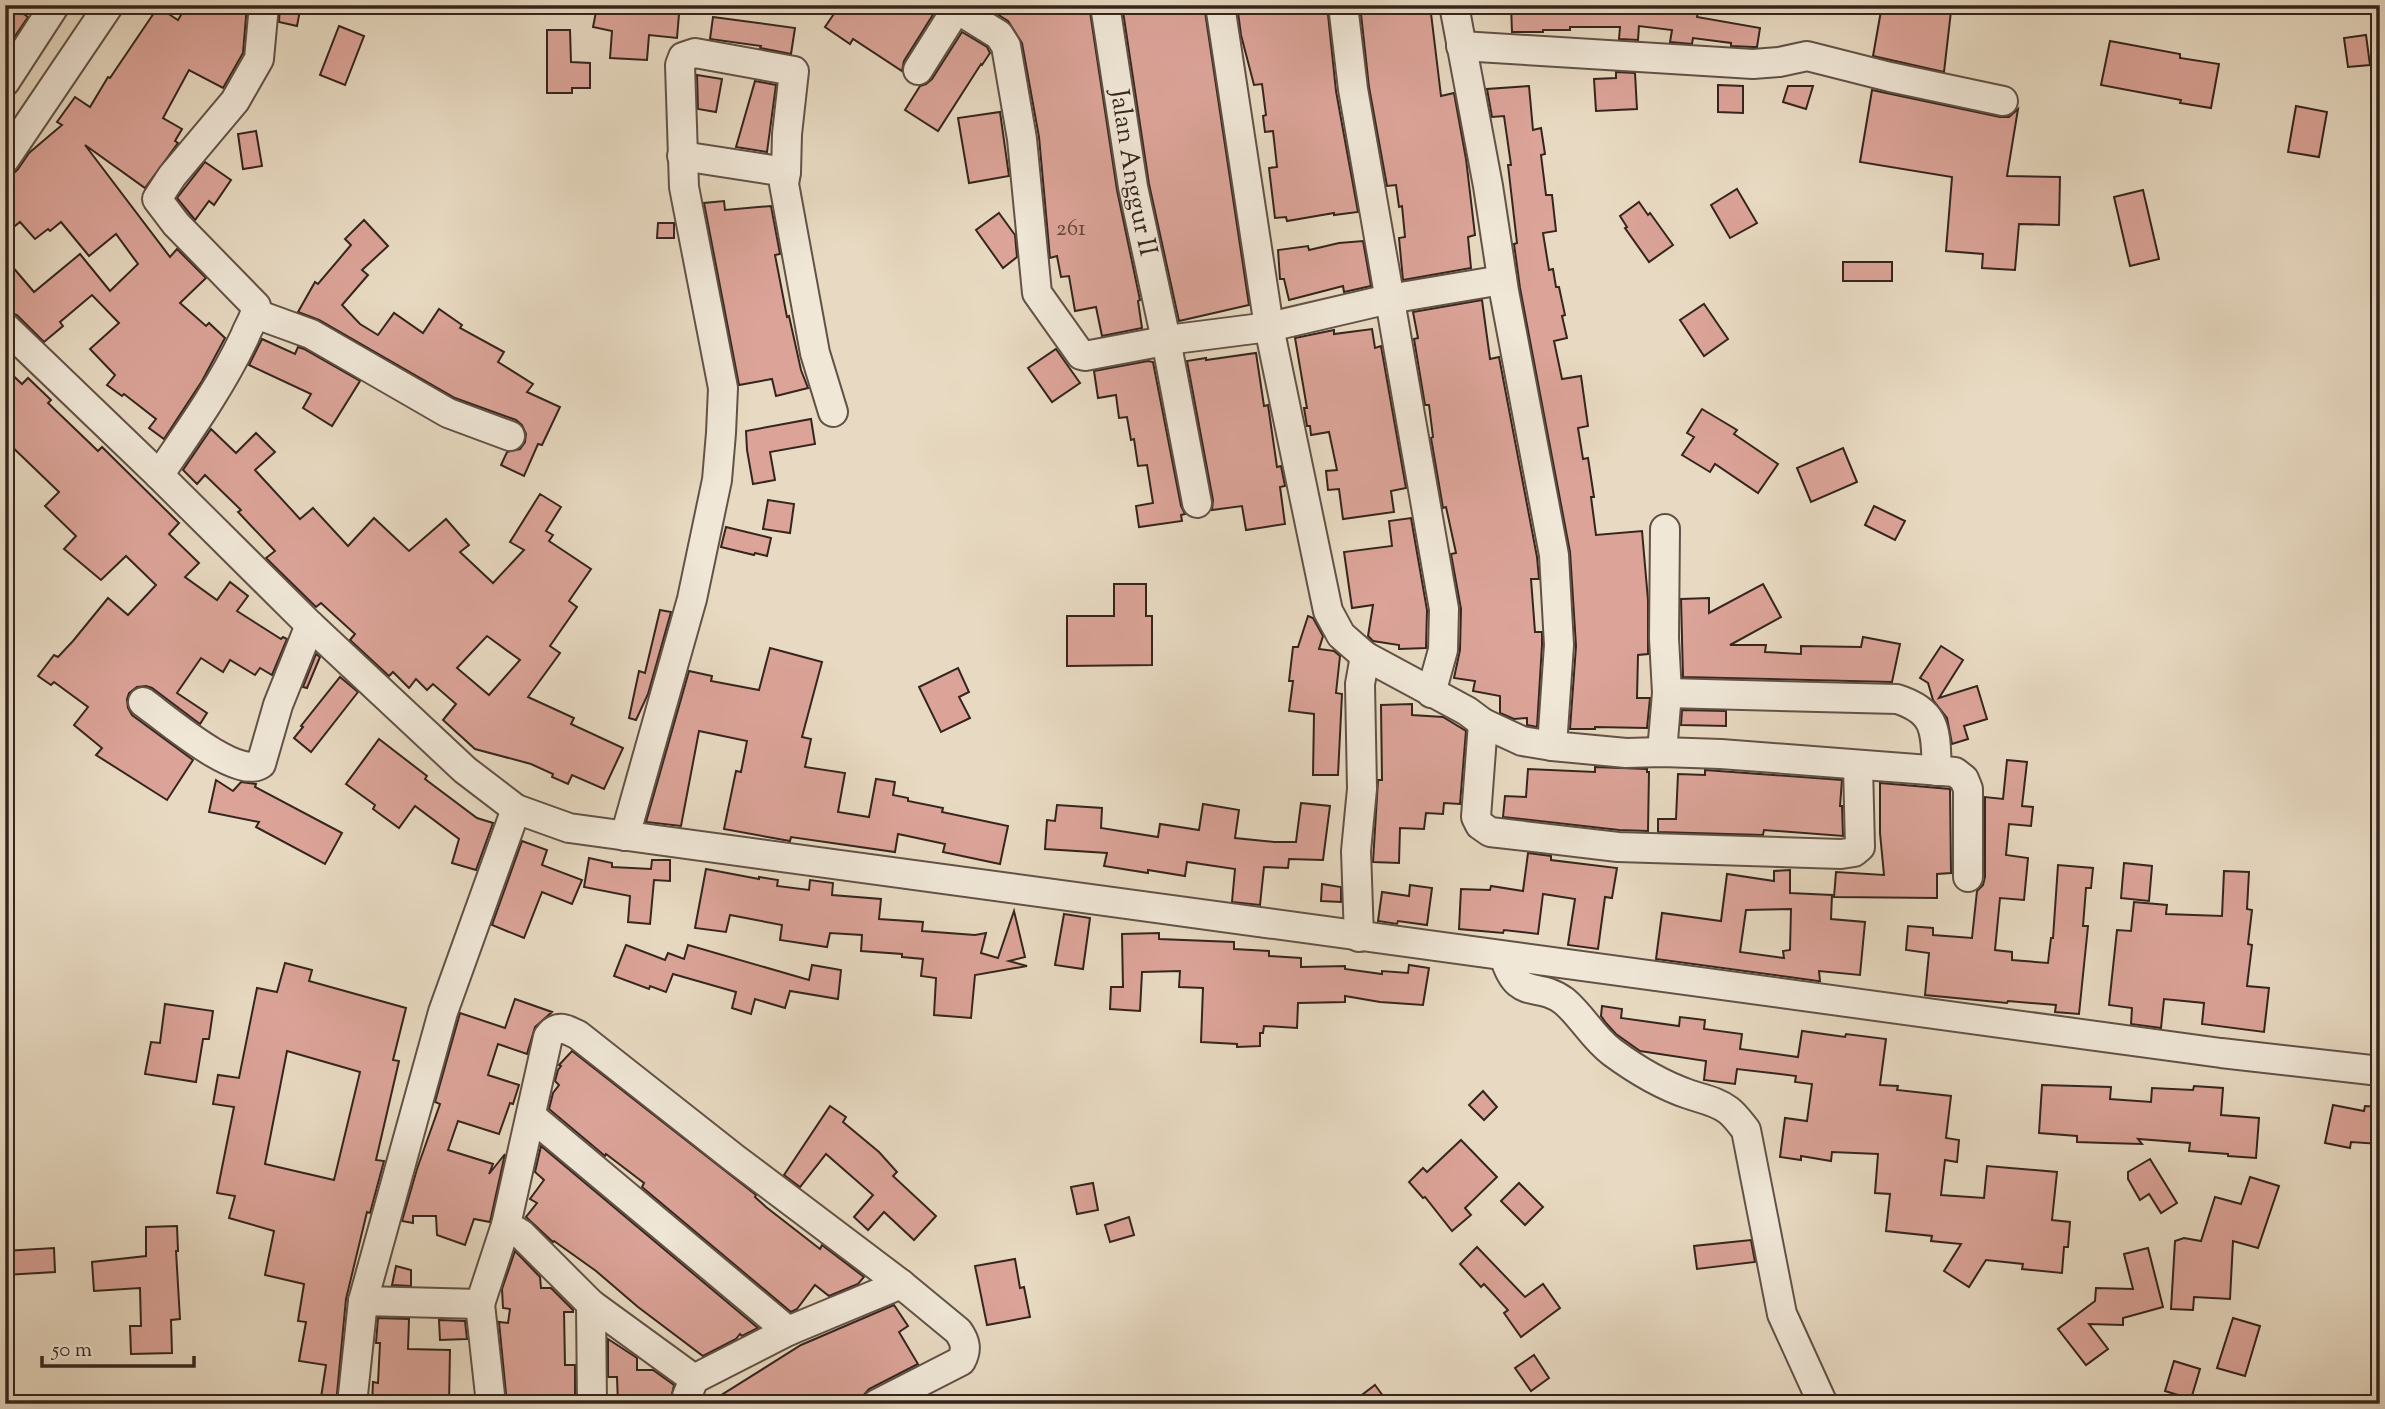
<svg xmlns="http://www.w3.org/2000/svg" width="2385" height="1409" viewBox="0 0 2385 1409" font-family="'Sorts Mill Goudy',serif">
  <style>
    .building { fill: #dca499; stroke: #35251d; stroke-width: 2; fill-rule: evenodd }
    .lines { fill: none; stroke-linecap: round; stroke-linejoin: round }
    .minor-casing { stroke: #625246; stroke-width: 32 }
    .minor { stroke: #f0e7d7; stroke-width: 28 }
    .labels { text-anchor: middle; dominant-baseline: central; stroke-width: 6; stroke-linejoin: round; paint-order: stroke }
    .number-label { font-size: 23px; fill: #5f453c }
    .street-label { font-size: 26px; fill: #35251d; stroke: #f0e7d7 }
  </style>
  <rect width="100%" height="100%" fill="#e8dac2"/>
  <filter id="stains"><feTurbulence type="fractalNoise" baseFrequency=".00286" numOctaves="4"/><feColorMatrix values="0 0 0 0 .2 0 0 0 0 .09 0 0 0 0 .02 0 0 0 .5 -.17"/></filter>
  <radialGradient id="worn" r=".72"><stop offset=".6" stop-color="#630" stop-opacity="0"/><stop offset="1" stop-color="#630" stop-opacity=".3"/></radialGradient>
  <g class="building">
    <path d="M5,5H10L28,17L5,51V40L12,30L5,25Z"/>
    <path d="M187,5H247L243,53L223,88L189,70L163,118L182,129L175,141L178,143L145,188L85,145L170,257L177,249L206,278L180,303L206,326L209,323L225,338L202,381L164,439L149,428L156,419L124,394L122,396L107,385L115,375L90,349L119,323L92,295L60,322L63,326L44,342L17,315L5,311V258L34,292L80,254L110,291L138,264L116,234L89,256L61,222L50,231L48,229L35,239L20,222L5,234V175L13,174L18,169L29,153L62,125L57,122L75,97L90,107L108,77L110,78L158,7L178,20Z"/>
    <path d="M280,5H301L297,26L279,22Z"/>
    <path d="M840,5H939L904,61L902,71L853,39L850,44L825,27Z"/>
    <path d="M983,5H1089L1117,190L1140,300L1138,301L1142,328L1102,336L1096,307L1075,311L1069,276L1061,277L1057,256L1050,258L1039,137L1022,43L1008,21Z"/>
    <path d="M1122,5H1155L1156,8L1171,5H1204L1249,305L1179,321L1149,184Z"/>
    <path d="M1237,5H1327L1336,91L1358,212L1334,215V213L1287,221L1286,217L1275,218L1269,168L1277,167L1273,131L1265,132L1263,116L1266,115L1262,84L1254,85L1241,35Z"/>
    <path d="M1360,5H1430L1441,96L1454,93L1466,159L1475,235L1468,237L1471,268L1403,280L1399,238L1405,237L1402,206L1399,207L1396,185L1387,186L1369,87Z"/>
    <path d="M1511,5L1647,7V5H1699L1697,17L1760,28L1757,47H1753L1731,46V43L1693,38L1692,44L1670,42L1672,30L1639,26L1638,40L1619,39L1620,27H1570V30H1543V32H1512Z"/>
    <path d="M1882,5H1915L1951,11L1944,72L1873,56Z"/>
    <path d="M625,6L679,14L677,38L649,35L647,60L610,58L612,31L593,27L597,7L624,12Z"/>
    <path d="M713,17L795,28L791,54L760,48L761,46L710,39Z"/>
    <path d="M339,26L364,36L345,85L320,75Z"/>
    <path d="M547,30H570L571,62L590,63V88H572V93H547Z"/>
    <path d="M962,32L987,47L990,53L982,65L981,64L938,131L905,110L920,86L926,84L932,79Z"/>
    <path d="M2366,35L2370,65L2348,67L2344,38Z"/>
    <path d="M2110,41L2180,54V58L2219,64L2211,108L2180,103L2181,100L2101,85Z"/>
    <path d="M1616,72L1635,73L1637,109L1596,111L1594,79L1616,78Z"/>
    <path d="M697,75L722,79L716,112L698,109Z"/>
    <path d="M755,81L776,85L767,152L736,147Z"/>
    <path d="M1718,85L1743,86V113L1718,112Z"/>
    <path d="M1529,86L1533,130L1541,128L1545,154L1541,155L1546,195H1552L1556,231L1543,233L1549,270L1553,269L1556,287H1559L1565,315L1562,316L1567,338L1554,341L1562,379L1581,376L1588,426L1578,428L1583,459L1588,458L1594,497H1591L1596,535L1642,531L1648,600V654L1638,655L1637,698H1650L1647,728L1595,727V729H1570L1576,646L1570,552L1520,288L1514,244L1517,243L1508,165H1511L1504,116L1492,117L1487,89Z"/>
    <path d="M1788,86H1813L1806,109L1783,102Z"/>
    <path d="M1872,90L2000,117H2009L2018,109L2007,176L2060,177L2059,225L2019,224L2015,270L1982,268L1983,254L1946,251L1952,177L1860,162Z"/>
    <path d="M2296,106L2327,112L2319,157L2288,152Z"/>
    <path d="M1000,112L1009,176L969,183L958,118Z"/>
    <path d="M256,131L262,166L243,169L238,134Z"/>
    <path d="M205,162L231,180L214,205L209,201L195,220L177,198Z"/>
    <path d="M1737,189L1757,223L1730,238L1711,205Z"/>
    <path d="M2143,190L2159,259L2130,266L2114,197Z"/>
    <path d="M724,201L725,210L771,206L780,254L775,255L787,317L789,316L801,370L808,388L776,396L772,379L739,385L704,203Z"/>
    <path d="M1639,202L1648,215L1650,213L1673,245L1649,262L1625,228L1627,227L1620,216Z"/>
    <path d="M999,213L1015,235L1017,257L1003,268L976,230Z"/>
    <path d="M364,220L388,246L362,270L368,275L342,305L360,324L378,335L394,313L423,333L439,309L462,325L460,328L504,352L498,362L533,384L527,392L560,407L542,445L538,444L524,476L501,465L507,452L520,449L525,442L526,434L522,425L516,420L455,398L319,320L298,312L315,282L318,284L351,245L345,239Z"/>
    <path d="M658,223H674V238H657Z"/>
    <path d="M1363,241L1371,286L1344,292L1343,286L1289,300L1284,279H1280L1278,250L1308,246L1309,250L1339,243Z"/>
    <rect x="1843" y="262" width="49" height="19"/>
    <path d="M1482,300L1490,359L1499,357L1537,557L1539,579H1531L1535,632H1542V645L1537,727L1527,725V718L1514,719L1500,713V696L1473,691L1475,681L1454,678L1460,650L1461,609L1451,554L1456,553L1446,507L1443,508L1431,438L1433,437L1429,405H1425L1414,339L1418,338L1413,312Z"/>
    <path d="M1704,304L1728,339L1704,356L1680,320Z"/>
    <path d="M1372,329L1375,348L1381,346L1406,488L1391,491L1394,512L1343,519L1339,489L1328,490L1326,471L1337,470L1329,432L1311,435L1310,426H1307L1304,408H1307L1295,338L1334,330V334Z"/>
    <path d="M262,339L295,354L298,347L304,349L360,381L332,426L303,408L311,394L249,365Z"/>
    <path d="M1056,349L1080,383L1052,402L1028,368Z"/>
    <path d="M1256,353L1264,406L1268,405L1277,467L1281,466L1285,486L1280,487L1285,524L1246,530L1242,506L1212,510L1213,500L1187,361L1206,358V360Z"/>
    <path d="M1148,361L1153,362L1181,506L1185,514L1181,515L1182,521L1139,527L1136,506L1153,503L1147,465L1138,466L1134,439L1131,440L1127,417L1119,418L1116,395L1098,398L1094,371Z"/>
    <path d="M5,368L22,384L28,378L51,400L48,403L98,451L102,447L179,523L169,534L199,563L185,577L217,600L230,582L248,596L237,611L281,639L283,637L287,639L272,675L260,668L255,675L230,660L223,672L201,658L177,693L207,713L200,724L152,688L146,686L137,687L129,693L127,699L128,708L132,715L193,760L167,800L96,755L102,748L74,725L88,707L54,682L51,685L38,676L54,655L58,657L73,641L108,598L128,615L156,585L126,556L101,580L64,549L76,536L45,506L59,492L5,440Z"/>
    <path d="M1702,409L1737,430L1734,434L1778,464L1758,493L1715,464L1710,472L1682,455L1694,437L1687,433Z"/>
    <path d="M811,419L815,444L770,452L775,480L753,484L747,450L746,431Z"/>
    <path d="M211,429L236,453L256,433L275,452L255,470L300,519L313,508L348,546L374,518L409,551L446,519L469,545L460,552L493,583L524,550L510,542L540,494L561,507L546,531L553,535L549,541L591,569L569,601L577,607L550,646L560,653L528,697L574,718L571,724L623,748L604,789L572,775L568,784L552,777L553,774L531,764L475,749L443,720L456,704L433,684L427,690L416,679L409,688L393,672L389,676L350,640L355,634L321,603L316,607L266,558L275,551L238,512L241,510L205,475L197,484L183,470ZM487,636L520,660L489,695L457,668Z"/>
    <path d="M1843,448L1857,482L1811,502L1797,468Z"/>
    <path d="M768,500L794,504L790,533L763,529Z"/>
    <path d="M1874,506L1905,521L1895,540L1865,525Z"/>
    <path d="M1411,518L1427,610L1426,648L1399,649V645L1373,641L1368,636L1373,605L1352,608L1344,552L1392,546L1389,521Z"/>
    <path d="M726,527L771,538L767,556L755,553L754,555L721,547Z"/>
    <path d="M1114,584H1146V616H1152V665L1067,666V616H1114Z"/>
    <path d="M1763,584L1781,617L1730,645H1766L1765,652L1801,654V646L1861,647L1863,637L1900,644L1892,682L1683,677L1681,599L1709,598V613Z"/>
    <path d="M660,610L671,612L648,694L636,720L629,718L639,671L645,673Z"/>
    <path d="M1308,616L1313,618L1323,636L1319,649L1334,651L1340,656L1336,693L1342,694L1338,775H1313L1314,714L1289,711L1293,681H1289L1293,647H1298Z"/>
    <path d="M1941,646L1963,660L1939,698L1977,686L1987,719L1964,726L1968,739L1952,744L1947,718L1933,700L1928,683L1920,678Z"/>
    <path d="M770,648L822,662L802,737L811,739L805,767L845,773L838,812L869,817L876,779L895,782L893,795L908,798V801L943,808L942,812L1008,826L1000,864L943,852L945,844L898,834L895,852L791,837L790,841L724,829L736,771L741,772L747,741L699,731L681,826L646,822L689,671L712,676L711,681L759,690Z"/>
    <path d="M316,654L320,657L307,688L303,687Z"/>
    <path d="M958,668L969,692L959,697L970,718L941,732L919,687Z"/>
    <path d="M340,677L358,692L311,752L294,738L303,727L301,726Z"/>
    <path d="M1412,704V715L1443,717L1466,731L1460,804L1444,803L1443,814L1426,813L1424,829L1400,828L1399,863L1373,862L1378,780H1382L1381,705Z"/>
    <path d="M1682,710L1726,711V726L1681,725Z"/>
    <path d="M379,739L427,776L425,779L477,818L493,823L476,870L452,863L459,839L415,806L399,828L373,809L375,805L346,784Z"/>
    <path d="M2007,760L2027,762L2022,806L2033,807L2031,826L2009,824L2006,855L2028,858L2024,900L2000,898L1995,950L2012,952V960L2048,963L2051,938H2053L2058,865L2093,868L2091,888H2086L2083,926H2088L2079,1014L2055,1012L2056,1005L2008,1001L2007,1003L1925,995L1929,953L1906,950L1908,926L1933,928V935L1972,938L1977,891L1983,885L1985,877V797L2003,799Z"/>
    <path d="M1595,767L1647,769V772H1649L1648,831L1619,830L1503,817L1505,796L1526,797L1528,769L1595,772Z"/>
    <path d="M1705,770L1842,780L1840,806H1842L1843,836L1764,830L1763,835L1658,832V819H1676L1678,774L1705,775Z"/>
    <path d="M216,780L233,791L241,782L256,784L255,787L342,833L325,864L256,827L259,822L209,812Z"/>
    <path d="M1880,783L1950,789L1951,873L1937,874V898L1834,897L1836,872L1884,875L1880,833Z"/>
    <path d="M1301,803L1330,806L1323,860L1289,859L1288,868L1264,867L1260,905L1232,902L1235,869L1187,862L1185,876L1148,870V873L1104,866L1107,853L1045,849L1047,820L1055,821L1057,805L1102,808L1101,828L1158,837L1160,824L1199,830L1203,804L1239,810L1235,838L1274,842H1296Z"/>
    <path d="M522,841L547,850L542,865L582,880L572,904L542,892L524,938L492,925Z"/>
    <path d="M1528,853L1551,856V860L1617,868L1612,898L1605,897L1598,949L1568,945L1575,899L1543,894L1538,934L1504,930L1503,933L1459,929L1461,889L1490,890L1491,886L1523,891Z"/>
    <path d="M589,858L612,863V867L651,869L652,860H670V881L654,880L650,924L628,922L630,896L584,887Z"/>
    <path d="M2124,863L2152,866L2149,901L2121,898Z"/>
    <path d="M706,869L759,879V877L778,880L777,886L809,890L810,880L833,883L832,895L881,899L879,919L923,922L922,931L975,935L986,933L981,953L998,958L1014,911L1025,957L1009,961L1027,966L975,975L971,1018L934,1015L936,978L921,976L923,959L902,957V954L861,951L862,935L830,933L827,947L780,940L782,925L730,915L726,932L695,928Z"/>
    <path d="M1790,870V893L1832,895L1831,919L1865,922L1860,975L1819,971L1820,981H1818L1656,959L1662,913L1721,921L1727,874L1774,881V871ZM1791,909L1790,950L1783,951L1784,958L1740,952L1746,910Z"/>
    <path d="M2224,871L2249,872L2247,909L2252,910L2248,944L2252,945L2247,986L2269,988L2264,1032L2202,1024L2204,1003L2164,999L2161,1028L2131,1024L2132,1008L2109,1005L2117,930L2131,931L2134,902L2167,905L2166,914L2222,916Z"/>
    <path d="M1322,884L1341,887V902L1321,901Z"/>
    <path d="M1410,885L1432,888L1427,925L1398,921L1397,924L1378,921L1382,892L1409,896Z"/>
    <path d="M1064,914L1090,918L1083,969L1055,965Z"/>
    <path d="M1159,933V939L1234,942V949L1269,951V956L1301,958V967L1345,966V969L1382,974V971L1408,973L1409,965L1429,968L1423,1005L1380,1002L1345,996V1002L1298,1003L1297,1028L1264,1026L1263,1033H1260V1046L1237,1047V1044L1201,1042L1203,988L1179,987L1180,971L1142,972L1140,1011L1110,1009L1111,987H1123L1122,934Z"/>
    <path d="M626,945L665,960L668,953L684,959L688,945L809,980L812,965L841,970L838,999L790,991L785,1008L755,999L751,1014L732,1008L736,992L673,974L666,992L650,986L649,989L614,976Z"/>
    <path d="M285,963L312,970L309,981L406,1008L393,1060L399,1061L376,1160L384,1161L370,1213L367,1212L346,1299L336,1404H320L326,1365L299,1361L306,1322L298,1321L304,1284L265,1275L274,1231L229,1218L235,1196L217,1193L234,1107L213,1104L218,1075L239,1078L257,988L277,992ZM287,1051L360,1072L334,1180L265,1164Z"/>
    <path d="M515,999L552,1012L535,1027L527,1054L498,1044L488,1075L519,1085L513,1104L510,1103L499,1134L458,1121L448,1150L493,1164L489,1174L505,1154L490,1222L474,1219L465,1245L437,1235L436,1216H413V1223L402,1221L417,1169L440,1104L435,1102L460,1013L505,1028Z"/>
    <path d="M165,1004L213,1011L209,1039H203L196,1082L145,1074L151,1042L160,1043Z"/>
    <path d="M1602,1006L1622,1009L1621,1018L1679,1026L1680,1017L1705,1020L1704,1029L1742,1034L1740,1049L1798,1057L1802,1031L1845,1037L1846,1034L1886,1039L1880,1085L1898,1086L1897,1090L1951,1096L1946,1138L1959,1140L1957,1162L1945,1160L1941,1195L1984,1198L1987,1166L2057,1172L2052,1220L2070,1222L2068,1247H2064L2062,1273L2022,1269L2023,1264L1986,1260L1969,1287L1944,1271L1961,1244L1931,1241L1932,1236L1886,1231L1890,1194L1875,1193L1878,1154L1832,1152L1831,1161L1801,1156V1160L1780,1157L1785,1118L1807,1121L1812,1084L1795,1082L1796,1076L1737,1069L1735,1084L1704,1080L1706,1061L1640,1051L1616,1034L1606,1023L1601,1016Z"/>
    <path d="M572,1051L756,1195L755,1197L766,1207L820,1249L822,1245L864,1277L858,1284L829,1296L815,1285L797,1309L791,1312L642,1187L644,1183L606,1154L605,1156L549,1109L553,1093L559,1085L555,1081L558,1070L561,1066L559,1065Z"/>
    <path d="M2042,1085L2111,1087L2110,1099L2151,1102L2152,1088L2193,1090L2194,1086L2223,1088L2221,1115L2259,1118L2256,1158L2228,1156V1154L2189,1151L2190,1143L2138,1139L2142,1144L2106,1143L2077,1142V1136L2039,1133Z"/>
    <path d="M1483,1091L1497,1107L1484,1120L1469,1105Z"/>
    <path d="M2333,1105L2364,1111L2365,1106L2380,1107V1144L2351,1142L2350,1148L2325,1143Z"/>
    <path d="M830,1106L846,1117L843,1122L879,1152L897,1172L893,1176L936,1216L914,1240L884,1212L868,1230L854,1217L873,1195L826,1154L800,1187L784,1175Z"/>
    <path d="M1461,1140L1497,1177L1465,1208L1471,1215L1452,1231L1425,1197L1423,1198L1409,1182L1423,1168L1427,1172Z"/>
    <path d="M541,1146L758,1328L742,1336L740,1334L736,1339L703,1356L638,1307L596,1271L554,1241L553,1242L526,1217L537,1203L530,1199L544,1180L535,1172Z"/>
    <path d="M2150,1159L2177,1203L2161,1213L2149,1194L2140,1200L2128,1179V1172Z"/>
    <path d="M2250,1177L2279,1186L2258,1248L2233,1241L2230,1299L2194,1297L2193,1310L2171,1309L2175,1241L2184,1238L2201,1241L2215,1197L2241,1204Z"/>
    <path d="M1093,1183L1098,1210L1077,1214L1071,1187Z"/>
    <path d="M1519,1183L1543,1207L1525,1225L1501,1201Z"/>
    <path d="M1129,1217L1134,1235L1110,1242L1105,1225Z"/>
    <path d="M177,1226L178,1251H176L180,1319L171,1320L172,1353L131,1354L130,1326H141L140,1288L94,1291L92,1262L146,1256V1227Z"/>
    <path d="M1751,1240L1755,1262L1697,1269L1694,1246Z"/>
    <path d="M1477,1247L1525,1297L1543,1284L1560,1308L1521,1337L1504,1313L1508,1310L1484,1284L1481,1287L1460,1264Z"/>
    <path d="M54,1248L55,1272L5,1275V1251Z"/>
    <path d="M2148,1248L2163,1307L2123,1318V1325L2089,1324L2108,1349L2086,1365L2058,1329L2095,1301L2096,1288L2133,1289L2124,1254Z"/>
    <path d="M515,1251L540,1277L541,1288H551L573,1310V1312H564L565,1365H575V1404H507L499,1322L508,1323L510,1309L503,1308L502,1289Z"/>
    <path d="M1015,1259L1020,1288L1024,1287L1030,1317L987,1325L975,1266Z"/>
    <path d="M396,1266L411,1270V1286L392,1285Z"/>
    <path d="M894,1305L908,1326L899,1332L918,1364L869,1389L862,1397L851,1404H707L801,1345Z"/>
    <path d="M378,1318L409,1319L408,1349L450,1350L449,1404H372L373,1382L378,1383L380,1343H376Z"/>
    <path d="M2233,1318L2260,1326L2245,1376L2217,1368Z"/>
    <path d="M439,1320L465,1321L467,1339L440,1340Z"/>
    <path d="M608,1339L637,1358V1370H653L674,1385L670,1404H618L617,1377H608Z"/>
    <path d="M1534,1355L1549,1378L1531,1391L1515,1368Z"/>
    <path d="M2174,1361L2200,1369L2191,1399L2165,1391Z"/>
    <path d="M1375,1385L1389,1404H1350Z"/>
  </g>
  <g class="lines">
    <g class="minor-casing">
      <g id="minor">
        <path id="s1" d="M1105,5L1133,187L1166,340L1197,503"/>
        <path d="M1220,5L1269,327L1328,611L1341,635L1365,656"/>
        <path d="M1343,5L1353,89L1444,609L1443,650L1431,693"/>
        <path d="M1454,5L1488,186L1504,291L1554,555L1559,645L1552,746"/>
        <path d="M957,9L999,35L1006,46L1022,139L1037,293L1081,355L1085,356L1175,339L1269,327L1389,299L1502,280"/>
        <path d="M1461,46L1753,64L1779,62L1807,56L1890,77L2003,101"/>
        <path d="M918,70L959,5"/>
        <path d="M5,82L55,5"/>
        <path d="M682,156L786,172L784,184L815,353L833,412"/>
        <path d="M5,159L109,5"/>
        <path d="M256,314L311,334L448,413L510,436"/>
        <path d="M5,327L159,475L310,625L465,770L516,809L569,828L2221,1053L2380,1071"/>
        <path d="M159,475C190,430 222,385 245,336C249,325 256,317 256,306L176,224L157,199L172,176L235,101L259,59L264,5"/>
        <path d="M1667,693L1897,699C1939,712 1935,734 1937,771"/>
        <path d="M143,702C164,717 238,781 261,764L278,705L310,625"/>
        <path d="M1483,723L1476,817L1480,825L1490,832L1618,847L1841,854L1854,852L1860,847L1858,766"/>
        <path d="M1662,752L1667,693L1664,638L1665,529"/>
        <path d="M625,836L692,599L717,480L721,433L723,388L684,187L680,65L683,57L695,53L794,71L787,134L786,172"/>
        <path d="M1359,937L1356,851L1362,789L1360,684L1365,656L1467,711L1483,723L1522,741L1552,746L1626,753L1662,752L1721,754L1955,772L1964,779L1968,789V877"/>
        <path d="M1504,956C1518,1003 1536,980 1564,1001C1582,1016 1593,1038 1612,1052C1635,1069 1662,1085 1688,1094C1702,1099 1716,1101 1728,1110C1735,1115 1741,1124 1746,1130L1782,1314L1823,1404"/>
        <path d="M531,1116L788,1331"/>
        <path d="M506,1225L521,1234L591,1304L694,1379"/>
        <path d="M363,1301L480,1304L506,1225L548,1037C557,1024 566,1029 578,1035L734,1158L901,1284L958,1331C966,1342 967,1350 961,1361L877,1404"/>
        <path d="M480,1304L491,1404"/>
        <path d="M591,1304L592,1404"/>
        <path d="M352,1404L363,1301L443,1012L516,809"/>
        <path d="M687,1404V1396L694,1379L788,1331L901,1284"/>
      </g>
    </g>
    <use href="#minor" class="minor"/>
  </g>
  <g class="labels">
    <g class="number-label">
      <text x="1071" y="229">261</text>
    </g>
    <g class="street-label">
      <text stroke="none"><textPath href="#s1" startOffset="170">Jalan Anggur II</textPath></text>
    </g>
  </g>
  <rect width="2385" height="1409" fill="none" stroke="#e8dac2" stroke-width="28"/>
  <rect x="7" y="7" width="2371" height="1395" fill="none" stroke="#35251d" stroke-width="3.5"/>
  <rect x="14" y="14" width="2357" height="1381" fill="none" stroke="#35251d" stroke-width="2"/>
  <path d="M42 1356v10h152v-10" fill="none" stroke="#35251d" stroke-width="3.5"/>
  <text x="52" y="1356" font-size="21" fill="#35251d" stroke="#f0e7d7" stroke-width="5" paint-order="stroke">50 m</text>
  <rect width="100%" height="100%" filter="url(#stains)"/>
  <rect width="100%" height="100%" fill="url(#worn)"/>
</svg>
